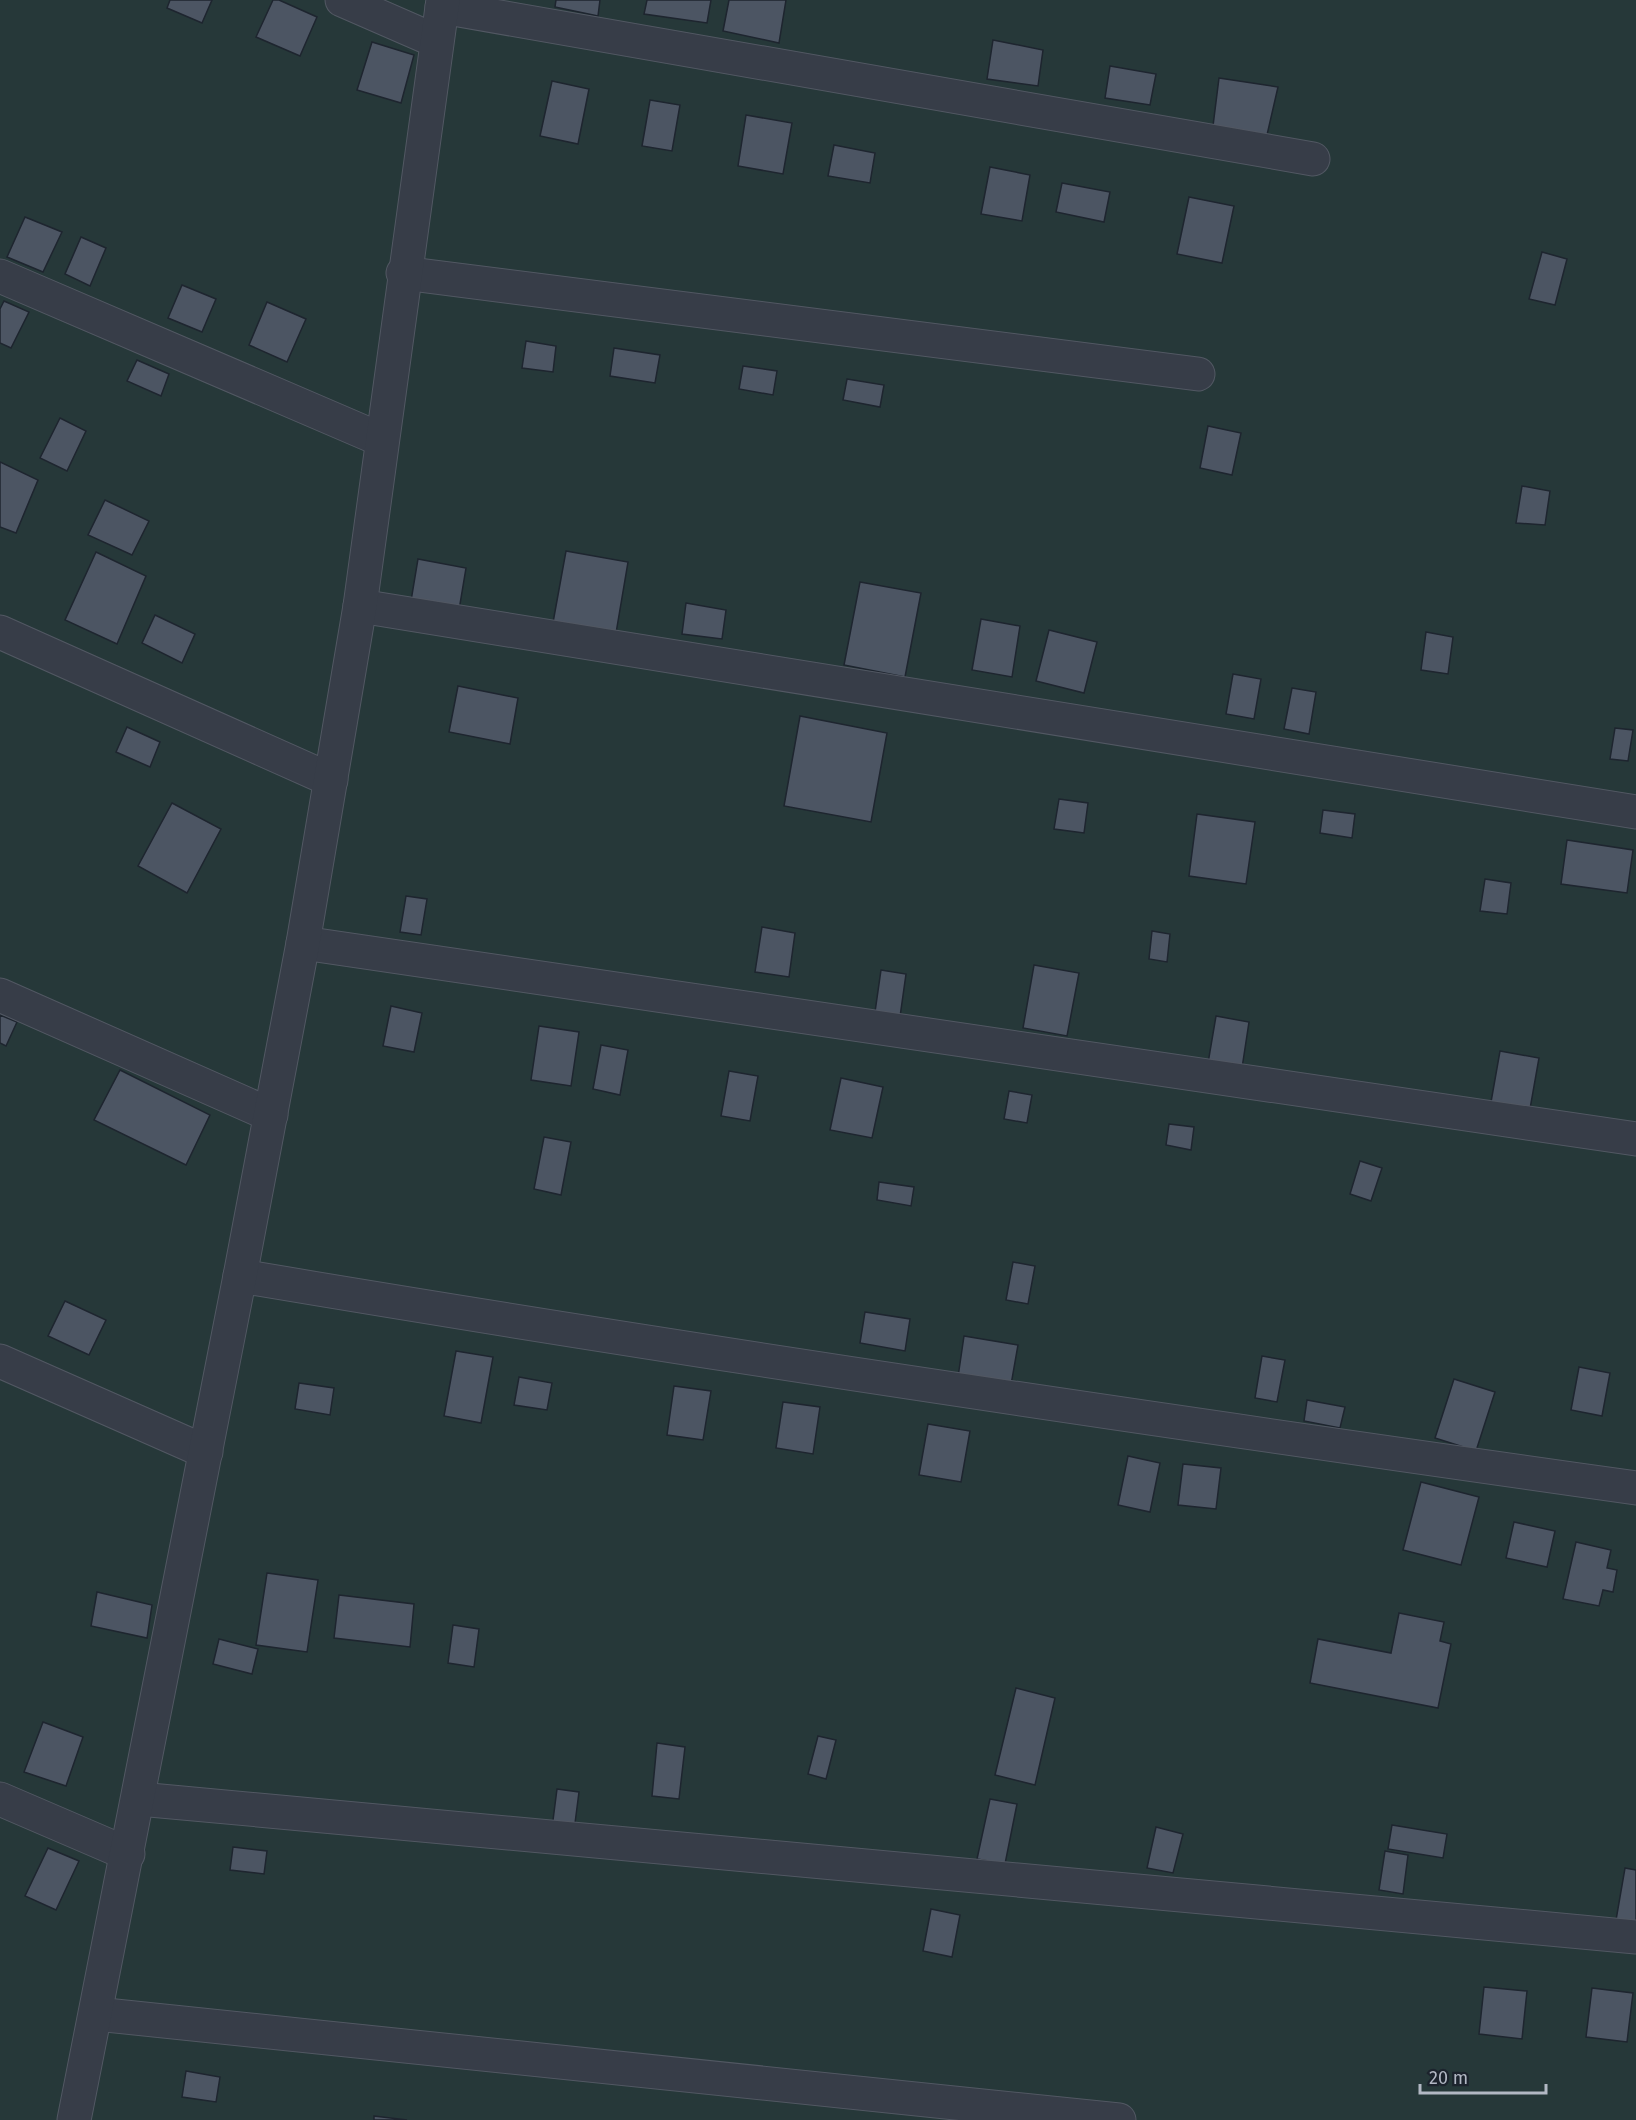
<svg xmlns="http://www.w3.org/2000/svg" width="1636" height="2120" viewBox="0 0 1636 2120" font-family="'Fira Sans',sans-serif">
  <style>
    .green { fill: #263839 }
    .building { fill: #4c5563; stroke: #1e252f; stroke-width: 1.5 }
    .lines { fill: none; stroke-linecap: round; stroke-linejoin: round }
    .minor-casing { stroke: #525863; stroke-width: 35 }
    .minor { stroke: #373d48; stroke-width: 33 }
  </style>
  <rect width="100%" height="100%" fill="#232b37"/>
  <rect class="green" x="0" y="0" width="1636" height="2120"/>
  <g class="building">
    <path d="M170,0H212L202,23L167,8Z"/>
    <path d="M273,0H279L317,17L300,56L256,37Z"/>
    <path d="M556,0H600L598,16L555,7Z"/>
    <path d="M647,0H711L707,23L644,14Z"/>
    <path d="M729,0H786L779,43L723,31Z"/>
    <path d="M993,40L1043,50L1038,86L987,79Z"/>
    <path d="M372,42L414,55L401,103L357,90Z"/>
    <path d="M1110,66L1156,74L1150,105L1105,98Z"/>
    <path d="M1219,78L1278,87L1267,135L1213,126Z"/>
    <path d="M552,81L589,89L578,144L540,136Z"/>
    <path d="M650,100L680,105L672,151L642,146Z"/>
    <path d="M746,115L792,123L783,174L738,166Z"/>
    <path d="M834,145L875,153L870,183L828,176Z"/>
    <path d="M990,167L1030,175L1022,221L981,214Z"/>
    <path d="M1062,183L1110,192L1104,222L1056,212Z"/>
    <path d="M1189,197L1234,206L1222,263L1177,254Z"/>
    <path d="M25,217L62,232L43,272L7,257Z"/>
    <path d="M81,237L106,248L90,286L65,274Z"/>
    <path d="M1542,252L1567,259L1555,305L1529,299Z"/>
    <path d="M182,285L216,299L202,332L168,318Z"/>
    <path d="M4,301L29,312L11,348L0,343V309Z"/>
    <path d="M267,302L306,319L287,362L249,345Z"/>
    <path d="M526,341L556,346L553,372L522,368Z"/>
    <path d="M614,348L660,355L655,383L610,376Z"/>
    <path d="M137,360L169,374L161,396L127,381Z"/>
    <path d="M743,366L777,371L773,395L739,389Z"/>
    <path d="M847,379L884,385L880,407L843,400Z"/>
    <path d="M60,418L86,431L67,471L40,458Z"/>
    <path d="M1208,426L1241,433L1232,475L1200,468Z"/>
    <path d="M0,462L38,480L16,533L0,527Z"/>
    <path d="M1522,486L1550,491L1545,525L1516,523Z"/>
    <path d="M105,500L149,521L132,555L88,535Z"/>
    <path d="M566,551L628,562L615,639L552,628Z"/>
    <path d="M96,552L146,576L117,644L65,620Z"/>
    <path d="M418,559L466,568L458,616L410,607Z"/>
    <path d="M860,582L921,593L905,677L844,665Z"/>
    <path d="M686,603L726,610L722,639L682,634Z"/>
    <path d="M155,615L195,634L182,663L142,643Z"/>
    <path d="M981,619L1020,626L1012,677L972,670Z"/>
    <path d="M1049,630L1097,642L1084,693L1036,681Z"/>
    <path d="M1426,632L1453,637L1448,674L1421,670Z"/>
    <path d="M1233,674L1261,679L1254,719L1226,714Z"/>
    <path d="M458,686L518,698L510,744L449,732Z"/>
    <path d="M1292,688L1316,692L1309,734L1284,729Z"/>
    <path d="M800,716L887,733L871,822L784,806Z"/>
    <path d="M127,727L160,742L150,767L116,752Z"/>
    <path d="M1615,728L1633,730L1628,761L1610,759Z"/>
    <path d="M1059,799L1088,803L1084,833L1054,829Z"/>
    <path d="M172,803L221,829L187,893L138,866Z"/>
    <path d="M1323,810L1355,814L1352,838L1320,833Z"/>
    <path d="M1197,814L1255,822L1246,884L1189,876Z"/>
    <path d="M1567,840L1633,850L1627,893L1561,884Z"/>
    <path d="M1485,879L1511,883L1507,914L1480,911Z"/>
    <path d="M406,896L427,899L421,935L400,932Z"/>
    <path d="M762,927L795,933L789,977L755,972Z"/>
    <path d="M1152,931L1170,934L1167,962L1149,959Z"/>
    <path d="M1034,965L1079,973L1067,1036L1023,1028Z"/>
    <path d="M881,970L906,974L899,1024L874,1019Z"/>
    <path d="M391,1006L422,1013L414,1052L383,1046Z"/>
    <path d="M0,1015L17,1022L6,1046L0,1043Z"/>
    <path d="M1216,1016L1249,1022L1242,1068L1208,1063Z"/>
    <path d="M539,1026L579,1032L571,1086L531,1080Z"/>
    <path d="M601,1045L628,1050L620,1095L593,1089Z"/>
    <path d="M1500,1051L1539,1058L1530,1109L1491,1102Z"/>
    <path d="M120,1070L210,1115L186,1165L94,1120Z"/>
    <path d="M729,1071L758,1076L750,1121L721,1116Z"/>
    <path d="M841,1078L883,1087L872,1138L830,1130Z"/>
    <path d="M1009,1091L1032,1095L1027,1123L1004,1119Z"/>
    <path d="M1169,1124L1194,1127L1191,1150L1166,1145Z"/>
    <path d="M544,1137L571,1142L561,1195L534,1189Z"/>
    <path d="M1360,1161L1382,1168L1371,1201L1350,1194Z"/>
    <path d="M879,1182L914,1187L911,1206L877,1200Z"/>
    <path d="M1013,1262L1035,1266L1028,1304L1006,1300Z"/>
    <path d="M65,1301L106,1320L89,1355L48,1336Z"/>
    <path d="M865,1312L910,1319L905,1351L860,1343Z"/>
    <path d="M964,1336L1018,1345L1011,1385L958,1377Z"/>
    <path d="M456,1351L493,1357L481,1423L444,1416Z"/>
    <path d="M1262,1356L1285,1360L1277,1402L1255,1398Z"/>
    <path d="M1579,1367L1610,1373L1602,1416L1571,1410Z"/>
    <path d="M519,1377L552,1383L547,1410L514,1405Z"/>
    <path d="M1454,1379L1495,1392L1476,1451L1435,1438Z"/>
    <path d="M299,1383L334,1388L330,1415L295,1409Z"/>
    <path d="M674,1386L711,1391L703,1440L667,1435Z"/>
    <path d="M1307,1400L1345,1407L1340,1428L1304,1421Z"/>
    <path d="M783,1402L820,1407L813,1454L776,1448Z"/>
    <path d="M928,1424L970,1431L961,1482L919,1475Z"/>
    <path d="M1128,1456L1160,1463L1150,1512L1118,1505Z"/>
    <path d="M1183,1464L1221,1468L1216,1509L1178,1505Z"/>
    <path d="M1421,1482L1479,1497L1461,1565L1403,1550Z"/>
    <path d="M1514,1522L1555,1531L1547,1567L1506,1558Z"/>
    <path d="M1576,1542L1611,1550L1607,1568L1617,1570L1613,1592L1603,1590L1599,1606L1563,1599Z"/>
    <path d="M267,1573L318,1580L307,1652L256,1645Z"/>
    <path d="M97,1592L152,1605L147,1638L91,1626Z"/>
    <path d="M339,1595L414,1604L410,1647L334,1638Z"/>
    <path d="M1399,1613L1444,1622L1440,1641L1451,1644L1438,1708L1310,1683L1318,1639L1391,1653Z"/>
    <path d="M453,1625L479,1629L474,1667L448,1663Z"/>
    <path d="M219,1639L258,1649L252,1674L213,1664Z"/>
    <path d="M1016,1688L1055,1698L1035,1785L995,1775Z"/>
    <path d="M43,1722L83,1737L66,1786L24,1772Z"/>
    <path d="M818,1736L836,1740L826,1779L808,1774Z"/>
    <path d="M657,1743L685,1747L679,1799L652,1796Z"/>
    <path d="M557,1789L579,1792L574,1831L552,1828Z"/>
    <path d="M990,1799L1017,1804L1005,1864L977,1859Z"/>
    <path d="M1392,1825L1447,1834L1443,1858L1388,1849Z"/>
    <path d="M1156,1827L1183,1834L1173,1873L1147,1868Z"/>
    <path d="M233,1847L267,1851L264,1874L230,1870Z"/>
    <path d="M48,1848L79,1861L56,1910L25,1896Z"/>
    <path d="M1385,1851L1408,1855L1403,1894L1379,1890Z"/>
    <path d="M1625,1868L1636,1870V1923L1616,1920Z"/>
    <path d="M931,1909L960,1915L952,1957L923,1951Z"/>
    <path d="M1484,1987L1527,1991L1522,2039L1479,2034Z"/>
    <path d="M1592,1988L1633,1993L1627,2042L1586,2037Z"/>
    <path d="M186,2071L220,2077L216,2102L182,2097Z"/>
    <path d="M374,2116L407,2120H374Z"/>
  </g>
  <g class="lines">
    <g class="minor-casing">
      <g id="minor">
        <path d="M342,0L436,41"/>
        <path d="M442,7L1313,159"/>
        <path d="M403,273L1198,374"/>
        <path d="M0,276L382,440"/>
        <path d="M360,606L1636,812"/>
        <path d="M0,632L331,780"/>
        <path d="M303,943L1636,1139"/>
        <path d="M0,995L271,1115"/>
        <path d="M240,1276C704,1354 1170,1422 1636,1488"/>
        <path d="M0,1361L206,1452"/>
        <path d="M0,1799L128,1854"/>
        <path d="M139,1799L1636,1937"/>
        <path d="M96,2014L1119,2120"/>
        <path d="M74,2120L240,1276L303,943L360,606L443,0"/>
      </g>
    </g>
    <use href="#minor" class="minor"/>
  </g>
  <path d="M1420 2084v9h126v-9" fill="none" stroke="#b2b8c4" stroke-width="3"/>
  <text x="1429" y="2084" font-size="18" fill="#b2b8c4" stroke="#1c232d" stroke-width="4.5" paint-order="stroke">20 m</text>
</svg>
